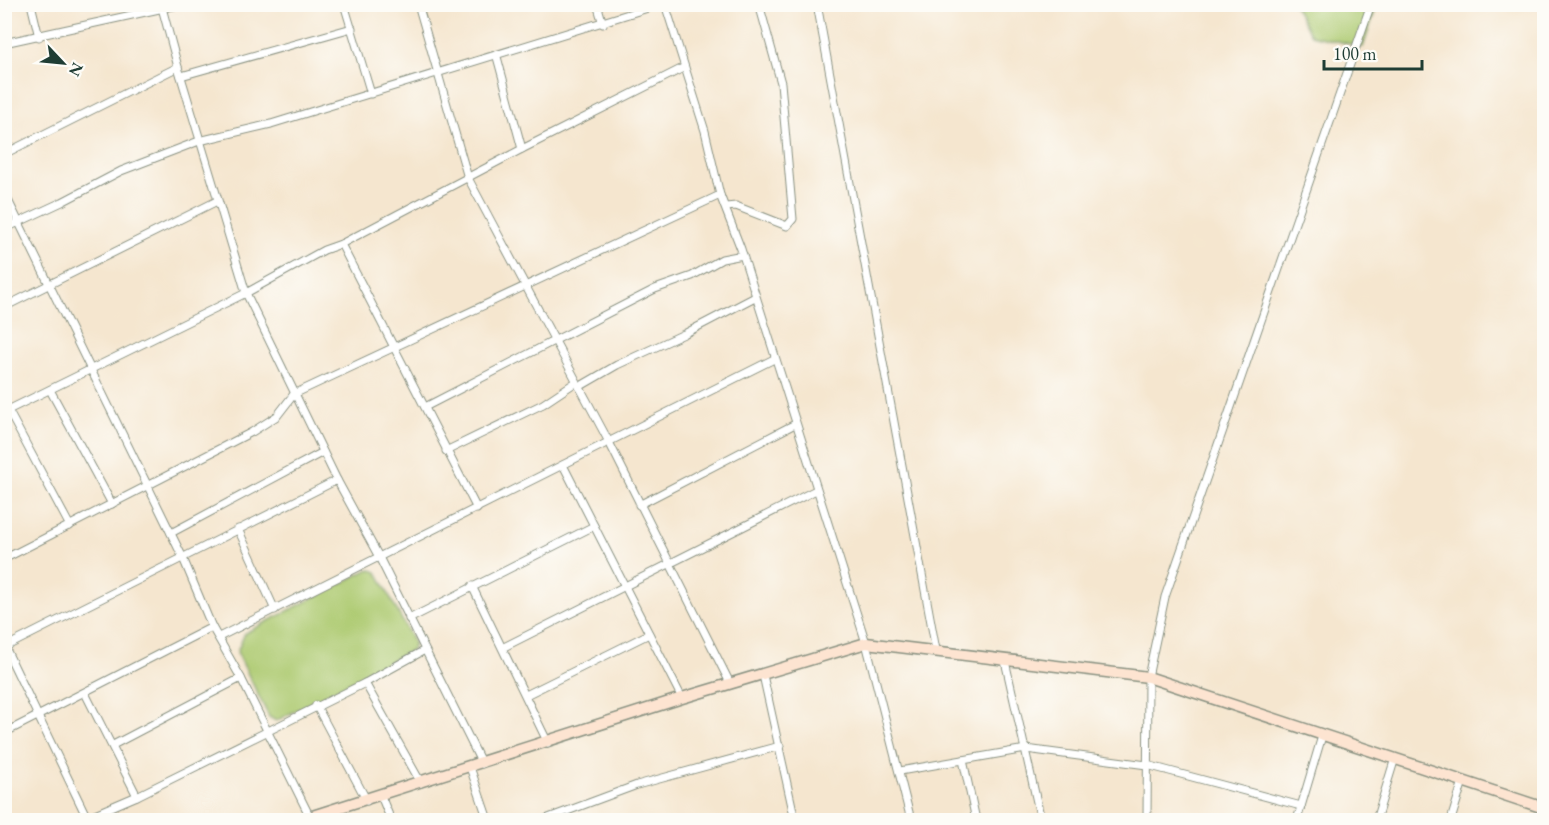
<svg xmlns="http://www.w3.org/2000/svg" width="1549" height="825" viewBox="0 0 1549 825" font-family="'EB Garamond',serif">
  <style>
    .green { fill: #adca71; stroke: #668452; stroke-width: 1.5 }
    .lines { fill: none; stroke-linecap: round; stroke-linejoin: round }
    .street-casing { stroke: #8a9282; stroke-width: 9 }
    .secondary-casing { stroke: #8a9282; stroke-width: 13 }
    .street { stroke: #fff; stroke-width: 7 }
    .secondary { stroke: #fde4d1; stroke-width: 10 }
  </style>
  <rect width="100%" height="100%" fill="#fdfcf7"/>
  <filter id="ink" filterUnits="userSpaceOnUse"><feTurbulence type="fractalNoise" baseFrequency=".0167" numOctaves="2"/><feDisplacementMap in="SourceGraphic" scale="12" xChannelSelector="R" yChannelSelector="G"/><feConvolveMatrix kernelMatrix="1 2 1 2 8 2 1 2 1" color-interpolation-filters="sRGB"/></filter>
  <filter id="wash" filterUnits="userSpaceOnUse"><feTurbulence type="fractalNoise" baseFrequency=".008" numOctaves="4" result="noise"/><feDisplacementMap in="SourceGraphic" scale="24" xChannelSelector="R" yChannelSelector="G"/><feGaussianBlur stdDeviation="1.35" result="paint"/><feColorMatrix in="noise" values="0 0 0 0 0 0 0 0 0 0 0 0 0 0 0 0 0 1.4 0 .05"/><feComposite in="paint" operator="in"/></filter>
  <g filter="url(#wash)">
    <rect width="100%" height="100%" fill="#f5e6cf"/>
    <g class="green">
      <path d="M1294,5H1377L1363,47L1311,35Z"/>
      <path d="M369,569L377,572L414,643L412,650L276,721L269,717L237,652L245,633Z"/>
    </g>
  </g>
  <g filter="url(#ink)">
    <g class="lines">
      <g class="street-casing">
        <g id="street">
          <path d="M31,4L39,37"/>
          <path d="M161,4L178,67L246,293L337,480L379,557L482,764"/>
          <path d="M344,4L371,94"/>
          <path d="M418,4L468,178L609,442L730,683"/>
          <path d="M597,4L603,24"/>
          <path d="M665,4L705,131L720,195L741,249L866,643L911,820"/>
          <path d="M817,4L936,650"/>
          <path d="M419,8L430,4"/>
          <path d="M4,43L182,4"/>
          <path d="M497,57L522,149"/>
          <path d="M181,76L352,28"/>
          <path d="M4,154L178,67"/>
          <path d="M4,192L183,558L212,627L241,678L310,817"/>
          <path d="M726,207L736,206L787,226L793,219L781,83L759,4"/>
          <path d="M4,229L62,202L121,171L199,141L271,124L661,4"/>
          <path d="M341,244L477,509"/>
          <path d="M4,307L217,201"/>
          <path d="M579,387L617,365L684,334L755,297"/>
          <path d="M50,390L112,504"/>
          <path d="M425,407L655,289L692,276L722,259L743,255"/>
          <path d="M8,410L70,526"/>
          <path d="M4,412L246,293L324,250L341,244L522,149L683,68"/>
          <path d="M446,451L543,404L576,382"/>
          <path d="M563,465L682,698"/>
          <path d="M639,505L795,424"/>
          <path d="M238,529L275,610"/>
          <path d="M171,533L323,452"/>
          <path d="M4,559L252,432L277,416L294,394L720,195"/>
          <path d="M472,586L548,743"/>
          <path d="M409,619L594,526"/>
          <path d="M219,637L774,359"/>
          <path d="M4,645L88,820"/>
          <path d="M5,647L337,480"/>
          <path d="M504,647L816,490"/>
          <path d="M1005,661L1041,820"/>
          <path d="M763,675L795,820"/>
          <path d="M365,683L421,783"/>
          <path d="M85,693L137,796"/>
          <path d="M526,695L649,634"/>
          <path d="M316,705L367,801"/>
          <path d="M4,733L212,627"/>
          <path d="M113,745L241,678"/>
          <path d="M963,760L976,820"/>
          <path d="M470,767L488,820"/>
          <path d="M900,771L1026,749L1147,765L1301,806"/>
          <path d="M381,796L391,820"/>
          <path d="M1147,817L1160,820"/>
          <path d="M81,820L137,796L365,683L423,651"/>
          <path d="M543,820L637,785L780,746"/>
          <path d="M1147,820L1148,677L1165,597L1371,4"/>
          <path d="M1297,820L1322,736"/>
          <path d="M1376,820L1395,758"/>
          <path d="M1451,820L1463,781"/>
        </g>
      </g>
      <g class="secondary-casing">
        <path id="secondary" d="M300,820L682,698L866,643L1148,677L1544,808"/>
      </g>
      <use href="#street" class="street"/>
      <use href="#secondary" class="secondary"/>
    </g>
  </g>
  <rect width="1549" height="825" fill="none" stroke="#fdfcf7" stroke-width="24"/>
  <g transform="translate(63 63) rotate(116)" stroke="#fdfcf7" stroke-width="4.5" paint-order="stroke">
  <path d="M0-4.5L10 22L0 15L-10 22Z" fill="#1f3d34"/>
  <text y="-9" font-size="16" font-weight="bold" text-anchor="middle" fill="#1f3d34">N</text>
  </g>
  <path d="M1324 60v9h98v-9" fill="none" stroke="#1f3d34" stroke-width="3"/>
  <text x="1333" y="60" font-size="18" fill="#1f3d34" stroke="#fdfcf7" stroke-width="4.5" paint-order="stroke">100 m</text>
</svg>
